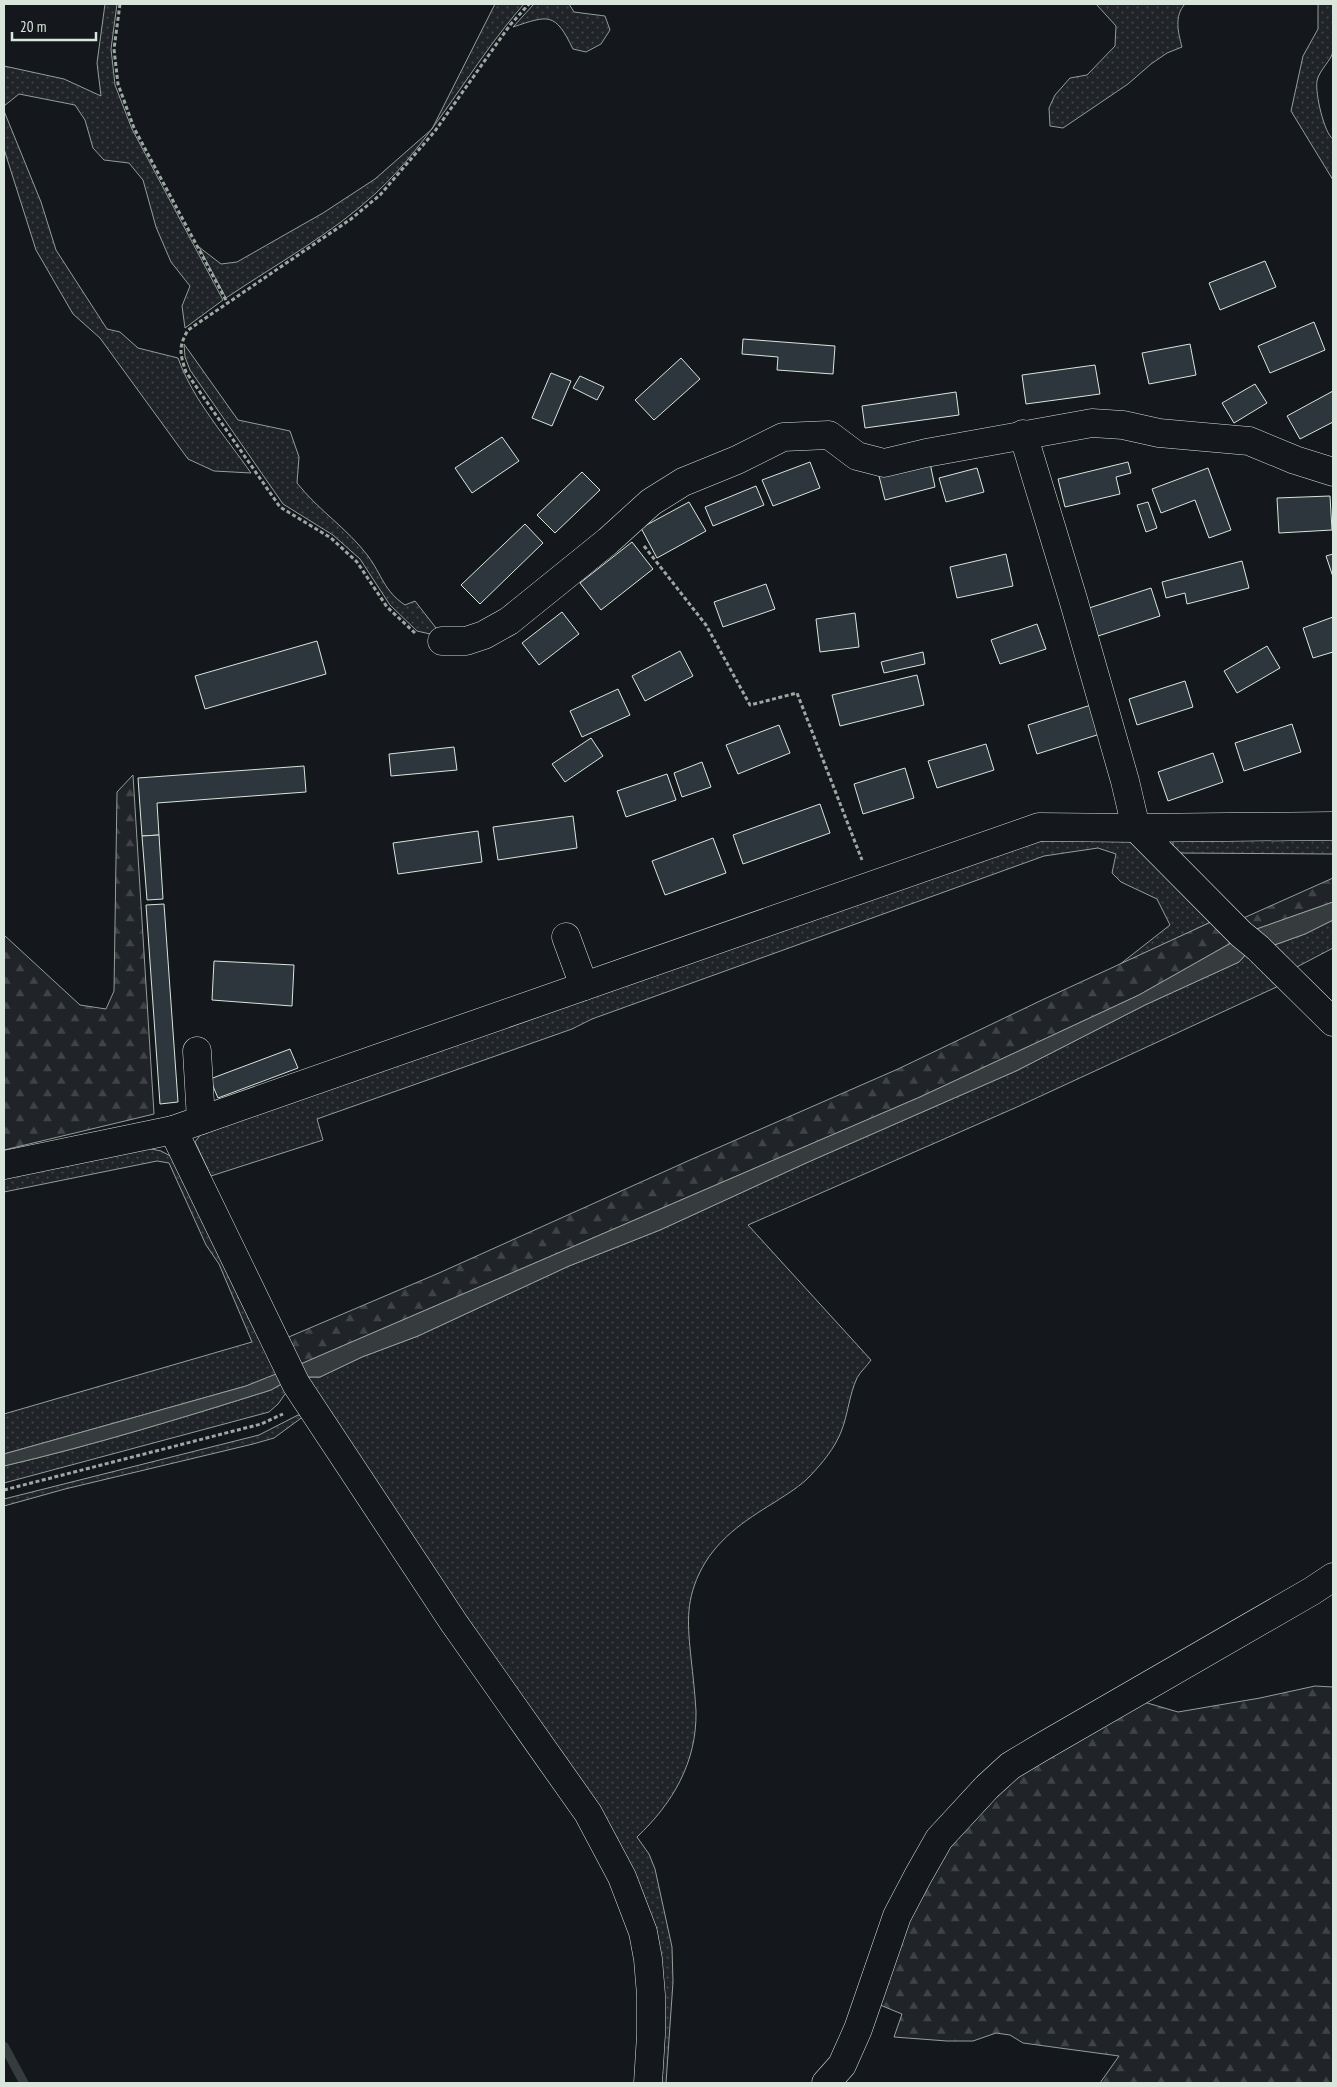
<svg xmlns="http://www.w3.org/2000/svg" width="1337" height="2087" viewBox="0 0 1337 2087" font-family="'PT Sans Narrow',sans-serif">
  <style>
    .grass { fill: url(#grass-dots); stroke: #939e99 }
    .forest { fill: url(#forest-firs); stroke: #939e99 }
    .water { fill: #363b3e; stroke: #939e99 }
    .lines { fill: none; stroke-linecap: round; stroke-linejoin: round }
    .stream { stroke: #363b3e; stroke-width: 9 }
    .building { fill: #2c363c; stroke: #d8e6dc }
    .minor-casing { stroke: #d8e6dc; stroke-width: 29 }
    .path { stroke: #9da8a2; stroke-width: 3; stroke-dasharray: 4 2.5; stroke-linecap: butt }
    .minor { stroke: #14181c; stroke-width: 28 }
  </style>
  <defs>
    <pattern id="grass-dots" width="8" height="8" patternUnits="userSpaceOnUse" patternTransform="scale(1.25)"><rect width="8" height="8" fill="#202428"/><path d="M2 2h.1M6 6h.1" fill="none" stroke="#404447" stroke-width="1.8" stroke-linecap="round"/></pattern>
    <pattern id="forest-firs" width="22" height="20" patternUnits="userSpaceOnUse" patternTransform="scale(1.25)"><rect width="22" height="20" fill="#202428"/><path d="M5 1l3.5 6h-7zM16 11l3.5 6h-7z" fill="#404447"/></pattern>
  </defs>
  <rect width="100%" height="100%" fill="#14181c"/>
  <g class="grass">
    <path d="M105,4H117L111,49L115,85L132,129L223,300L185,328L182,306L190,286L171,262L156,227L143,180L129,163L104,160L93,148L85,120L75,105L19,94L4,106V66L64,79L101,96L97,63Z"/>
    <path d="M495,4H524C471,64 435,138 376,193C332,234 276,264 226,298L199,247L221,264L237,262L323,213L375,179L432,129Z"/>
    <path d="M534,4H569L574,12L605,16L610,30L601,44L586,52L573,49C555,12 549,15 513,27Z"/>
    <path d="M1096,4H1185C1174,16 1178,32 1182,47L1167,53L1151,64L1128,84L1063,128L1050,126L1049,108L1055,95L1070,78L1087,75L1115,46L1116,26Z"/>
    <path d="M1318,4H1333C1333,19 1335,36 1333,51C1332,60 1319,70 1317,81C1315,93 1324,133 1333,139V180L1291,111L1303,56L1318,29Z"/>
    <path d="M4,111L41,202L56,250L107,329L120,332L138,348L178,358C193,400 226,437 251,473L214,471L188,459L100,338L73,314L36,250L4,149Z"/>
    <path d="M184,344L238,420L290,431L299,457L297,483C318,510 347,528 368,556C382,575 384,591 405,605L415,601L443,637L417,631L390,605L360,559L333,535L283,504L190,370L185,357Z"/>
    <path d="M1333,836V854L1176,853L1173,846V839Z"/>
    <path d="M1121,837L1135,842L1211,922L1119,965L1170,925L1157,899L1121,882L1112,873L1116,854L1098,848L1044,856L592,1019L572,1029L317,1119L323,1140L211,1176L195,1142L201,1134L1040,841Z"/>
    <path d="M1333,920V948L1291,970L1266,948L1305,934Z"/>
    <path d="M1246,954L1283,984L1017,1107L748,1225L871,1360C867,1366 860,1372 857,1378C849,1395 848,1415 841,1432C834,1449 823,1462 811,1475C801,1486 787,1494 775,1502C744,1521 715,1540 699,1574C685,1604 688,1627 691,1658C693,1676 695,1694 696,1711C697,1762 673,1803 637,1837L649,1854L655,1869L672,1947L673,1982L666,2083H654L659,1991L575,1779L304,1377H320L362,1357L418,1336L569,1266L660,1230L806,1163L1016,1071L1145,1005L1239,962Z"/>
    <path d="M147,1148L161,1151L174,1158L282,1372L246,1386L4,1454V1414L252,1342L219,1264L206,1245L169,1163L157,1161L4,1192V1179Z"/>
    <path d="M285,1382L288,1390L278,1404L269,1412L4,1483V1466C94,1445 182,1418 271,1390Z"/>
    <path d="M298,1415L304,1416L274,1438L253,1444L65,1489L4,1506V1499L259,1435Z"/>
  </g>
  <g class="forest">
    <path d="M133,775L154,1114L4,1150V935L80,1005L106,1009L114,991L117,792Z"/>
    <path d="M1333,878V902L1251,931L1239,920Z"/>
    <path d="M1211,922L1231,943L1139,995L920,1097L296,1366L284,1339L439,1273L690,1160L898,1069L1042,1000Z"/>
    <path d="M1315,1686L1333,1687V2083H1100L1119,2056L1023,2043L1010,2035L996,2033L973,2041H947L894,2037L902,2014L880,2005L924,1872L986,1795L1137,1700L1178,1712L1260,1698Z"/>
  </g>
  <g class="water">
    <path d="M1333,902V920L1305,934L1266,948L1251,931Z"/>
    <path d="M1231,943L1246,954L1239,962L1145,1005L1016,1071L806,1163L660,1230L569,1266L418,1336L362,1357L320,1377H304L285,1382L271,1390C182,1418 94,1445 4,1466V1454L246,1386L296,1366L920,1097L1139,995Z"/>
  </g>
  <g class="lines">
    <path class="stream" d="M4,2046L24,2083"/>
  </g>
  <g class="building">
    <path d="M1265,261L1276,287L1220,310L1209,283Z"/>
    <path d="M1314,322L1325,350L1270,373L1258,346Z"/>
    <path d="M743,339L835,346L833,374L777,370L778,357L742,354Z"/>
    <path d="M1190,344L1196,375L1149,384L1142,353Z"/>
    <path d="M681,358L700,379L654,420L635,400Z"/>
    <path d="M1095,365L1100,394L1026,404L1022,375Z"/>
    <path d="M551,373L571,381L552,426L532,418Z"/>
    <path d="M580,376L604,387L597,400L573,388Z"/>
    <path d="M1255,384L1267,403L1234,423L1222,403Z"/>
    <path d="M1333,391V422L1300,439L1287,416Z"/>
    <path d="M956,392L959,415L865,428L862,406Z"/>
    <path d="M502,437L519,461L472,493L455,468Z"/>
    <path d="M810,462L820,488L773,506L762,480Z"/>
    <path d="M1128,462L1131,473L1116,477L1120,494L1065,507L1058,479Z"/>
    <path d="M930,463L935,487L885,500L879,476Z"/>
    <path d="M977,468L984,492L946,502L939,478Z"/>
    <path d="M1208,468L1231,530L1209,538L1195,500L1161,513L1152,489Z"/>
    <path d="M582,472L600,490L555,533L537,515Z"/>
    <path d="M756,486L764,505L713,526L705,507Z"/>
    <path d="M1330,496L1332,530L1279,533L1277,498Z"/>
    <path d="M689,502L706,531L657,558L641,528Z"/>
    <path d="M1148,502L1157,528L1146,532L1137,505Z"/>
    <path d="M525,524L543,543L480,604L461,585Z"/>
    <path d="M632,542L653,569L601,610L580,583Z"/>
    <path d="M1006,554L1013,586L957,598L950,567Z"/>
    <path d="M1333,554V577L1326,556Z"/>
    <path d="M1242,561L1249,588L1187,604L1185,593L1166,598L1162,582Z"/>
    <path d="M766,584L775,609L723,627L714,602Z"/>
    <path d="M1151,588L1160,616L1098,636L1089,608Z"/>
    <path d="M562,612L579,634L539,665L522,643Z"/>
    <path d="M855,613L859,647L820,652L816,619Z"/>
    <path d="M1333,617V652L1313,658L1303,628Z"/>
    <path d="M1037,624L1046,649L1000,664L991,640Z"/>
    <path d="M317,641L326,674L205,709L195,676Z"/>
    <path d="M1267,646L1280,668L1237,693L1224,671Z"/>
    <path d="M680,651L693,676L645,701L632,676Z"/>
    <path d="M923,652L925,664L884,673L881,662Z"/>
    <path d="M917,675L924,705L840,726L832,695Z"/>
    <path d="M1185,681L1193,707L1137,725L1129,699Z"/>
    <path d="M618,689L630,715L582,737L570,711Z"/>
    <path d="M1091,705L1100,734L1037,754L1028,725Z"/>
    <path d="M1292,724L1301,752L1244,771L1235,743Z"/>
    <path d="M779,725L790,753L738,774L726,745Z"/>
    <path d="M591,738L603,756L565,782L552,764Z"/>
    <path d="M986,744L994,770L937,788L928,761Z"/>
    <path d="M454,747L457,770L391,776L389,754Z"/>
    <path d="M1213,753L1223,782L1168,801L1158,772Z"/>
    <path d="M702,762L711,787L682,797L674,773Z"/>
    <path d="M304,766L306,792L157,803L159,835L142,836L138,778Z"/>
    <path d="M905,768L914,798L863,814L854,784Z"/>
    <path d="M667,774L676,800L626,817L617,791Z"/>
    <path d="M820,804L830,833L743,864L733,835Z"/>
    <path d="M573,816L577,848L498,860L493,827Z"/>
    <path d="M478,831L482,862L398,874L393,843Z"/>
    <path d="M159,835L163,899L147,900L142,836Z"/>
    <path d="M713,838L726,873L665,895L652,861Z"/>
    <path d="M164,904L178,1102L160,1104L146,905Z"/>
    <path d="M214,961L294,965L292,1006L212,1000Z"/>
    <path d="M290,1049L298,1068L218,1098L210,1079Z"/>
  </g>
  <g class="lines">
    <g class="minor-casing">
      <g id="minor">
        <path d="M1023,434L1073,599L1125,781L1136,828L1241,934L1258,948L1333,1022"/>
        <path d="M442,641H466L484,635L509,621L608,541L651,502L683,482L737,460L783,437L829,435L857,456L884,463L926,453L1092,423L1123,425L1159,433L1249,441L1295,460L1333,472"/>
        <path d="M566,937L584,986"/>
        <path d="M197,1051L201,1120"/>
        <path d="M173,1130L296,1384L454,1623L588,1813L622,1877L643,1932L648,1959L651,1995V2035L648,2083"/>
        <path d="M4,1165L173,1130L1039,827L1136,828L1333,826"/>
        <path d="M826,2083L842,2065L858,2029L897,1916L918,1876L939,1839L987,1787L1010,1766L1040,1748L1312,1591L1333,1577"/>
      </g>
    </g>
    <g class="path">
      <path d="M120,4L114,49L118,84L134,128L227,302"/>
      <path d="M644,546L706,625L750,705L797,693L862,860"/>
      <path d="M415,633L387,607L357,562L331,538L280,507L186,372C180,354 178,347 188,330L351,219L380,195L435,131L510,25L529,4"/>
      <path d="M4,1490L261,1424L283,1414"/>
    </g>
    <use href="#minor" class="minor"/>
  </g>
  <rect width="1337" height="2087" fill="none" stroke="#d8e6dc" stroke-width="10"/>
  <path d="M12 32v8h84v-8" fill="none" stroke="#d8e6dc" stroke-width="2.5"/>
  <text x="20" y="32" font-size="15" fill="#d8e6dc" stroke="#14181c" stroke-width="4" paint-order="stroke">20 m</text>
</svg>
